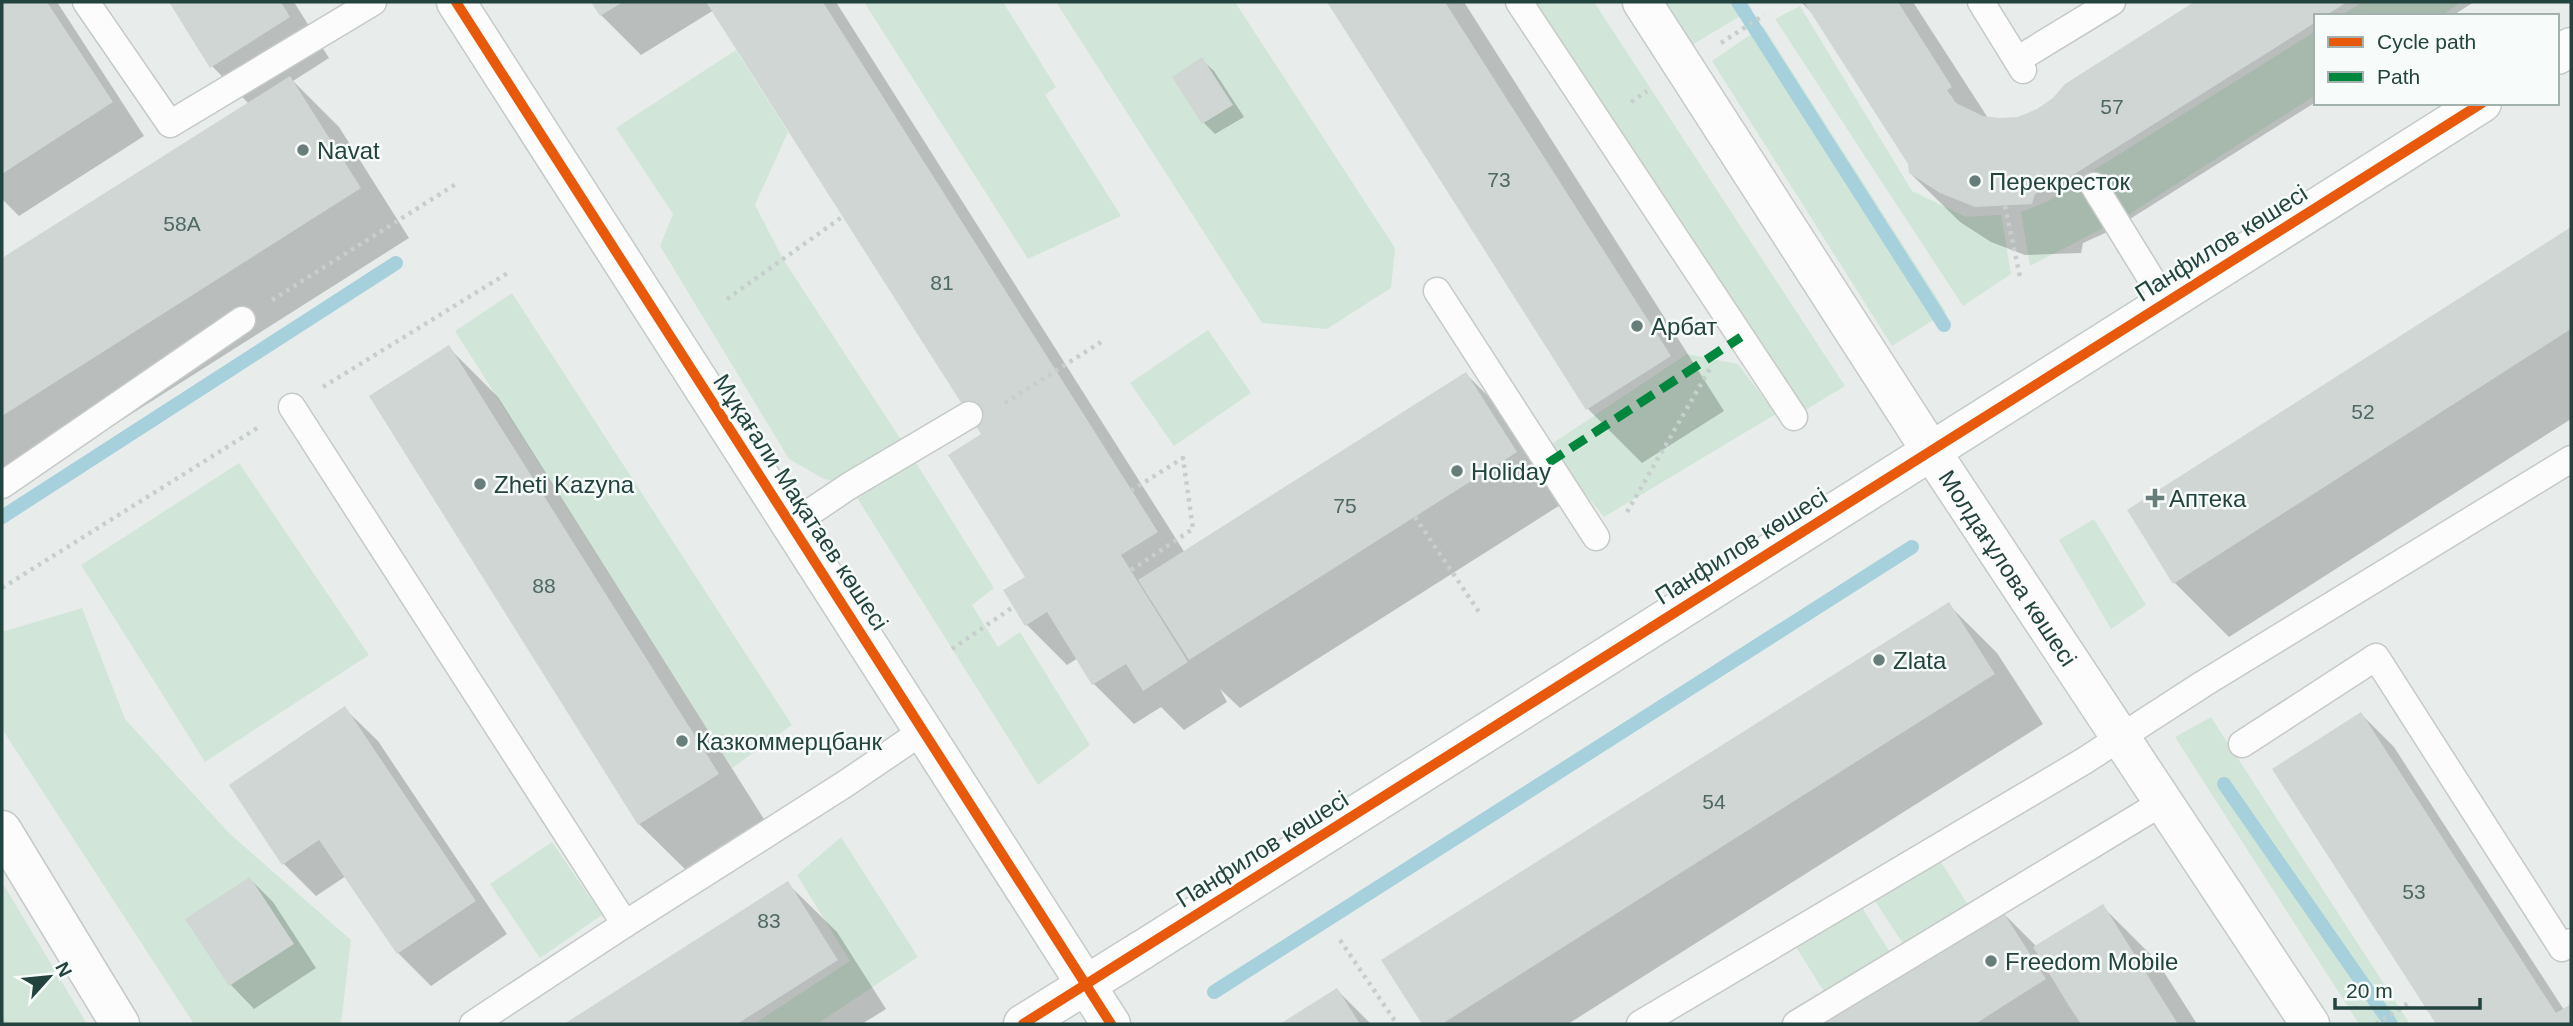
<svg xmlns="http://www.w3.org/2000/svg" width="2573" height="1026" viewBox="0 0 2573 1026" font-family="Helvetica,sans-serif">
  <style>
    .green { fill: #d1e6d9 }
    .shadow { fill: #0003 }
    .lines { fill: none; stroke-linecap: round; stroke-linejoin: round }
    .stream { stroke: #a7d0dd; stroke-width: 14 }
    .building { fill: #cfd6d4 }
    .lane-casing { stroke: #c5cac8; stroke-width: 29 }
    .street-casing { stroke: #c5cac8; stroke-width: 41 }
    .secondary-casing { stroke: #c3cbc9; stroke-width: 41 }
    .path { stroke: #c6cfcd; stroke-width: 4.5; stroke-dasharray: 3.5 5; stroke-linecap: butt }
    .lane { stroke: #fcfcfc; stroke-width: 26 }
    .street { stroke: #fcfcfc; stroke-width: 38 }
    .secondary { stroke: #fcfcfc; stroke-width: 38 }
    .quiet { stroke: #00873e; stroke-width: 9; stroke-dasharray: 18 9; stroke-linecap: butt }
    .cycleway-casing { stroke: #f7fbf9; stroke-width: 15 }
    .cycleway { stroke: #e8590c; stroke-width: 10 }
    .poi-dot { fill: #687e7b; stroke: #f7fbf9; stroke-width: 2.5 }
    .labels { text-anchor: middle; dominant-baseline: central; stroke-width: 5; stroke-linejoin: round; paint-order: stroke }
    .number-label { font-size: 21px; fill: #4f6864 }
    .poi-label { font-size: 24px; fill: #23433e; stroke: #f7fbf9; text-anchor: start }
    .street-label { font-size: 24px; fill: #23433e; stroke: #f7fbf9 }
  </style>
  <rect width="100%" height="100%" fill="#e8edeb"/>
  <g class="green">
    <path d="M864,2H1003L1056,87L1045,95L1121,216L1028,259Z"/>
    <path d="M1056,2H1235L1395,248L1391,288L1327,329L1262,323Z"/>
    <path d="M1519,2H1594L1845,386L1794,417Z"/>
    <path d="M1665,2H1747L1752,9L1692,45Z"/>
    <path d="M2363,2H2462L2440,16H2340Z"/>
    <path d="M1800,6L1912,191L1966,217L2001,215L2011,274L1963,306L1775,19Z"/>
    <path d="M1763,26L1946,312L1892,346L1712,61Z"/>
    <path d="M2316,31V95L2123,218L2094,170Z"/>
    <path d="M736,50L788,132L755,205L783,259L915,461L994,588L972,605L998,647L1020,632L1090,745L1038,785L857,498L911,463L849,486L822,478L789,459L660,246L673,214L616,128Z"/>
    <path d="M2082,181L2109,225L2030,266L2021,212L2047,202Z"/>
    <path d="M512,293L792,725L732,768L455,331Z"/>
    <path d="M1208,330L1251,393L1174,446L1130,383Z"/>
    <path d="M1687,354L1738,364L1776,414L1604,517L1547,447Z"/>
    <path d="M239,463L369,655L205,762L81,565Z"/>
    <path d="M2094,519L2146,605L2111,629L2059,540Z"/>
    <path d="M82,608L125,719L229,833L351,940L341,1024H194L2,729V632Z"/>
    <path d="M2211,717L2410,1024H2359L2175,737Z"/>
    <path d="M841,837L918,957L817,1024H754L850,961L797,875Z"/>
    <path d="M552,842L602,915L540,958L490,884Z"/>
    <path d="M1938,857L1968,905L1904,945L1873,898Z"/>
    <path d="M2,882L87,1024H2Z"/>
    <path d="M1861,906L1891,954L1826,995L1796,947Z"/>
  </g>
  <g class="shadow">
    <path d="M2,2H57L144,136L19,216L2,199Z"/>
    <path d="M171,2H294L329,58L293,81L339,127L409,238L2,496V260L249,104L212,66Z"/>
    <path d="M593,2H836L1185,553L1466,374L1515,423L1565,502L1240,708L1220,689L1227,702L1184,730L1161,707L1134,724L1094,684L1078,658L1067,665L1026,624L1027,577L983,435L714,10L641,55L601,15Z"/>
    <path d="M1329,2H1464L1724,411L1642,463L1588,409Z"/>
    <path d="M1801,2H1913L1988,118L2019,119L2038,111L2054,99L2066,86L2198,2H2474L2452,16H2316V102L2114,229L2083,243L2081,253L2025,255L1991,242L1960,222L1910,173V164L1815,16Z"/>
    <path d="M1202,60L1214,71L1244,117L1215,134L1204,123Z"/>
    <path d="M2571,229V419L2229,637L2174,582L2129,511Z"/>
    <path d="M449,348L498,397L767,824L689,873L639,824Z"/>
    <path d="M1948,604L1997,653L2043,724L1568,1024H1424L1384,961Z"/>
    <path d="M345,709L378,741L507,934L431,986L398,953L346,876L316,896L283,863Z"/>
    <path d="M2361,714L2394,747L2564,1010L2571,1006V1024H2438L2275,770Z"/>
    <path d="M250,879L273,902L316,968L254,1009L231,985L188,920Z"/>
    <path d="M787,883L837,932L886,1009L862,1024H568Z"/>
    <path d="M2102,906L2157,961L2197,1024H1820L1999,909L2037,947Z"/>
    <path d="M1337,990L1371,1024H1284Z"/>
  </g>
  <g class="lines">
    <g class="stream">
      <path d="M1738,2L1944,325"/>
      <path d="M2,517L396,263"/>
      <path d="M2224,784L2391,1024"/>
      <path d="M1214,992L1912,547"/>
    </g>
  </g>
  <g class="building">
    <path d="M2,2H47L113,102L2,174Z"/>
    <path d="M169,2H281L290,17L210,68Z"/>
    <path d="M591,2H623L600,16Z"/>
    <path d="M706,2H823L1158,532L1121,555L1188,662L1143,691L1126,664L1092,685L1047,612L1025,626L1003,590L1025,577L948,455L981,434Z"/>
    <path d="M1327,2H1445L1671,356L1586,410Z"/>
    <path d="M1804,2H1898L1952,87L1947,90L1956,103L1983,116L1999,118L2018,117L2037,109L2053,98L2065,84L2194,2H2347L2325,16H2316V22L2065,180L2035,194L2032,204L1975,207L1940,193L1909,173L1908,164Z"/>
    <path d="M1202,57L1233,105L1202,124L1172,77Z"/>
    <path d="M290,76L361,188L2,416V258Z"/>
    <path d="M2571,227V329L2173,584L2127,510Z"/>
    <path d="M449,345L719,774L638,825L369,396Z"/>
    <path d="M1466,372L1517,452L1189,660L1138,580Z"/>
    <path d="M1949,602L1995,674L1442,1024H1422L1381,960Z"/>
    <path d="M345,706L476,901L397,954L319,840L282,865L229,785Z"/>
    <path d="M2361,712L2556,1013L2571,1004V1024H2436L2272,769Z"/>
    <path d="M250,877L294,944L229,986L185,919Z"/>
    <path d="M788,881L838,960L737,1024H564Z"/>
    <path d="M2103,904L2178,1024H2081L2069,1006L2033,947Z"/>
    <path d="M2000,907L2046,979L1975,1024H1817Z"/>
    <path d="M1337,988L1360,1024H1280Z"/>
  </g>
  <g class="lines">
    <g class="lane-casing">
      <g id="lane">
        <path d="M86,2L170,124L373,2"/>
        <path d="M1519,2L1794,417"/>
        <path d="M1981,2L2023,70"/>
        <path d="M2017,60L2112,2"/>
        <path d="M2094,186L2166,303"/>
        <path d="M1437,291L1596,537"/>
        <path d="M292,407L625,924"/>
        <path d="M2,485L242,320"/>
        <path d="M791,525L849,486L969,415"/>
        <path d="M2242,744L2376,657L2562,948L2571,942"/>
        <path d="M473,1024L625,924L845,784L923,731"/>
        <path d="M1640,1024L2084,761L2203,684L2571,459"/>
        <path d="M1796,1024L2163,802"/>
      </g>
    </g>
    <g class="street-casing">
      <g id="street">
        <path id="s1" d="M1642,2L1931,451L2310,1024"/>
        <path d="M2,830L120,1024"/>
        <path d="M1023,1024L1142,950"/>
      </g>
    </g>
    <g class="secondary-casing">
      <g id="secondary">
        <path d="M456,2L1111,1024"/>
        <path d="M2557,55L2571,47"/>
        <path d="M1142,950L2482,103"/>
      </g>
    </g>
    <g class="path">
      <path d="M1721,43L1764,15"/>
      <path d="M1631,102L1647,91"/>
      <path d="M2005,206L2020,277"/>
      <path d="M727,299L842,217"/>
      <path d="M272,300L456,184"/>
      <path d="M323,387L511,271"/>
      <path d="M1005,403L1101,342"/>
      <path d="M1627,512L1712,365"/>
      <path d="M1415,517L1479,612"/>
      <path d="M1131,570L1193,529L1183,458L1132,490"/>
      <path d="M2,588L259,427"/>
      <path d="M952,649L1013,607"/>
      <path d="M1340,940L1397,1024"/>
      <path d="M2,1020L4,1024"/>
      <path d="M2376,1024L2410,1002"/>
    </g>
    <use href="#lane" class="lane"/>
    <use href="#street" class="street"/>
    <use href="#secondary" class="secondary"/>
    <path class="quiet" d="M1548,463L1741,337"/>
    <g class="cycleway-casing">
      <g id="cycleway">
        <path d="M456,2L1111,1024"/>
        <path d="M1023,1024L2482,103"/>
      </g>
    </g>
    <use href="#cycleway" class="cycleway"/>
  </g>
  <g class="poi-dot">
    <circle cx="303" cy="150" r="7"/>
    <circle cx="1975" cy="181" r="7"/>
    <circle cx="1637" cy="326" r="7"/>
    <circle cx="1457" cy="471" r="7"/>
    <circle cx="480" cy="484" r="7"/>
    <path d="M2151.5 487.5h7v7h7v7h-7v7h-7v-7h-7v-7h7z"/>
    <circle cx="1879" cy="660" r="7"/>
    <circle cx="682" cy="741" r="7"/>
    <circle cx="1991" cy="961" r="7"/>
  </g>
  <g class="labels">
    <g class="number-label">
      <text x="2112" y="106">57</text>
      <text x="1499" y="179">73</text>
      <text x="182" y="223">58А</text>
      <text x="942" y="282">81</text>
      <text x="2363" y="411">52</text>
      <text x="1345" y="505">75</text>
      <text x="544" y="585">88</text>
      <text x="1714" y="801">54</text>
      <text x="2414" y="891">53</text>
      <text x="769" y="920">83</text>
    </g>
    <g class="poi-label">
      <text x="317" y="150">Navat</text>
      <text x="1989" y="181">Перекресток</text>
      <text x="1651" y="326">Арбат</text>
      <text x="1471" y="471">Holiday</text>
      <text x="494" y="484">Zheti Kazyna</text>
      <text x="2169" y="498">Аптека</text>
      <text x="1893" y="660">Zlata</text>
      <text x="696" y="741">Казкоммерцбанк</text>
      <text x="2005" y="961">Freedom Mobile</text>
    </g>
    <g class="street-label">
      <text transform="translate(2221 243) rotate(-32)">Панфилов көшесі</text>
      <text transform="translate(801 502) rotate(57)">Мұқағали Мақатаев көшесі</text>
      <text transform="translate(1741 546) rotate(-32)">Панфилов көшесі</text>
      <text stroke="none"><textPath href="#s1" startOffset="674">Молдағұлова көшесі</textPath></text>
      <text transform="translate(1262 849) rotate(-32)">Панфилов көшесі</text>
    </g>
  </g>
  <rect width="2573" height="1026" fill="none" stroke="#23433e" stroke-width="7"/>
  <rect x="2314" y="14" width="245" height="91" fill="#f7fbf9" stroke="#a2b1ae" stroke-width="2"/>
  <rect x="2328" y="37" width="35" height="10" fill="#e8590c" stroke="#a2b1ae" stroke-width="2"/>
  <text x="2377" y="49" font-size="21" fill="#23433e">Cycle path</text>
  <rect x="2328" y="72" width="35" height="10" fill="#00873e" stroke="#a2b1ae" stroke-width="2"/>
  <text x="2377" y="84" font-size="21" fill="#23433e">Path</text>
  <g transform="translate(49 977) rotate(63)" stroke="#f7fbf9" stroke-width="5" paint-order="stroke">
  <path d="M0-5L12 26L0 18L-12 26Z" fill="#23433e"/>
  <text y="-10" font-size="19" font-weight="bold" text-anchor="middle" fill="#23433e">N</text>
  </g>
  <path d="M2335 998v10h145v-10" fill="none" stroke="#23433e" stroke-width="3.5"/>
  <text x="2346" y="998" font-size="21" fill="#23433e" stroke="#f7fbf9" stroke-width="5" paint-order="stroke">20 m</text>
</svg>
